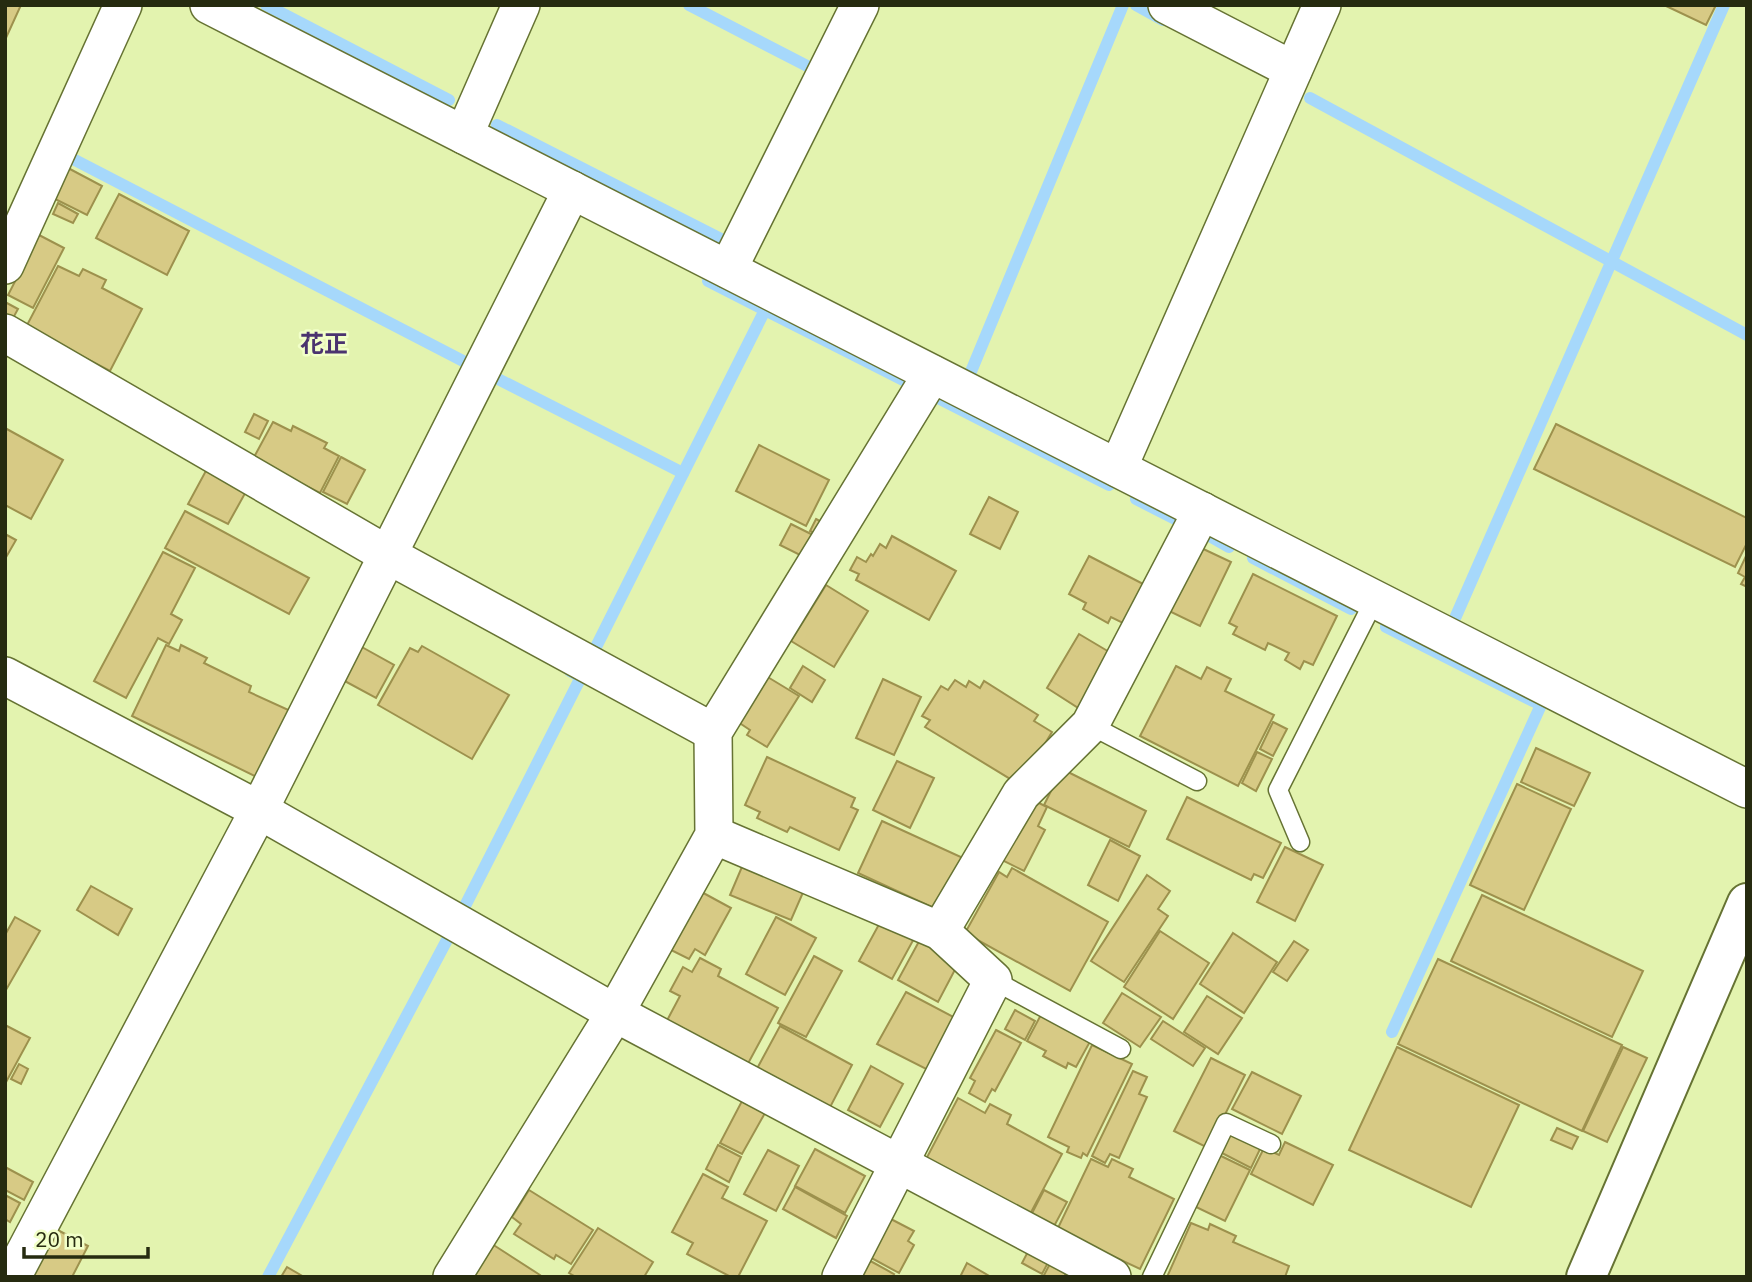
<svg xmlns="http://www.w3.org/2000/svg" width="1752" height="1282" viewBox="0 0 1752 1282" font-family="'IBM Plex Sans','Noto Sans JP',sans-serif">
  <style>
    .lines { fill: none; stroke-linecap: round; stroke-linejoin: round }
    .stream { stroke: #a6d8fb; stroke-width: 12 }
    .building { fill: #d7ca85; stroke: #9d914d; stroke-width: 2 }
    .service-casing { stroke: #667333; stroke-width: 21 }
    .minor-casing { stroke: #667333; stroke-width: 40 }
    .tertiary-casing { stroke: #667333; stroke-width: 42 }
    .service { stroke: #fff; stroke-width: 18 }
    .minor { stroke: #fff; stroke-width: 37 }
    .tertiary { stroke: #fff; stroke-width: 38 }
    .labels { text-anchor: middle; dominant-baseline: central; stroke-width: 5; stroke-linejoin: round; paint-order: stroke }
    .quarter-label { font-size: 24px; font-weight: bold; fill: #4a336f; stroke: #f1ffc8 }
  </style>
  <rect width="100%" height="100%" fill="#e3f3af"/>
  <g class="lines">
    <g class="stream">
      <path d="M266,5L449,100"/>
      <path d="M689,5L813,69"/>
      <path d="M1136,5L1163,20"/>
      <path d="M1310,98L1747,335"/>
      <path d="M497,125L727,242L732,232"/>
      <path d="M71,158L465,362"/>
      <path d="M708,281L903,380"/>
      <path d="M970,374L1123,5"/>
      <path d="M496,378L683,473"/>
      <path d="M934,396L1109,485"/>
      <path d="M1136,499L1181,522"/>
      <path d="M1208,535L1229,547"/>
      <path d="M1253,558L1351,609"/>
      <path d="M1456,616L1724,5"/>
      <path d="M1386,627L1541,705L1392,1032"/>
      <path d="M594,651L765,310"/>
      <path d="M465,906L581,677L570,671"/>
      <path d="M268,1277L448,938"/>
    </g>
  </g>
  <g class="building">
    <path d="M5,5H21L5,40Z"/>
    <path d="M1664,5H1716L1706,25Z"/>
    <path d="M68,168L102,186L87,215L53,198Z"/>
    <path d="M119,194L189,231L167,275L96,238Z"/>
    <path d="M58,203L78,214L73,223L53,214Z"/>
    <path d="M39,235L64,248L33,308L8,295Z"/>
    <path d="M58,266L79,276L83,269L106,280L102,288L142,309L110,371L26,327Z"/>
    <path d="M5,302L18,309L12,320L5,316Z"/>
    <path d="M254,414L268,421L259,439L245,432Z"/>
    <path d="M273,422L291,431L293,426L327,443L324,448L339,456L320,493L253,459Z"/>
    <path d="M1556,424L1747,518V543L1735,567L1534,469Z"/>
    <path d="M5,428L63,460L31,519L5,505Z"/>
    <path d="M759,445L829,480L806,526L736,491Z"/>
    <path d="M341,457L365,470L347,504L323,492Z"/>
    <path d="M208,467L248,488L228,524L188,504Z"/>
    <path d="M989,497L1018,512L1000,549L970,534Z"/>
    <path d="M185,511L309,578L289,614L165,548Z"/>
    <path d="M816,519L829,526L824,538L810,531Z"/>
    <path d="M791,524L821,539L810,560L780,545Z"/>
    <path d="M5,534L16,540L5,559Z"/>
    <path d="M892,536L956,571L929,620L856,580L859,574L850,570L857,557L866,562L871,554L873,556L880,544L886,548Z"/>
    <path d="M1197,546L1231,562L1200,626L1165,609Z"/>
    <path d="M163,552L195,568L171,614L182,620L169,644L158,638L126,698L94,681Z"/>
    <path d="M1747,554V587L1741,584L1745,577L1738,573Z"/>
    <path d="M1089,556L1149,587L1129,626L1111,617L1108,623L1083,609L1086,603L1069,594Z"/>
    <path d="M1253,574L1337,616L1313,665L1304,661L1300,669L1285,660L1289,653L1268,643L1265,650L1233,634L1237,627L1229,623Z"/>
    <path d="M826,585L868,611L834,667L791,641Z"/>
    <path d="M1079,634L1116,656L1083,711L1047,688Z"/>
    <path d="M166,645L179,651L181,645L207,658L204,663L251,686L249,692L295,713L263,780L132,716Z"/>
    <path d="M360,646L394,665L376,698L341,679Z"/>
    <path d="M422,646L509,695L472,759L378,705L410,648L418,652Z"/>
    <path d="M803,666L825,680L812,702L790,688Z"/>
    <path d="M1176,666L1201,679L1207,667L1231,679L1225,691L1274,715L1238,786L1140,736Z"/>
    <path d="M766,676L799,696L767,747L747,735L750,730L738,722Z"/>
    <path d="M883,679L921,697L894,755L856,738Z"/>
    <path d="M955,680L966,687L969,681L980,688L984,681L1038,715L1034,721L1052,732L1020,785L925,727L930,720L922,716L941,686L948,690Z"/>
    <path d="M1273,722L1287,729L1273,756L1260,749Z"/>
    <path d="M1536,748L1590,773L1574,806L1521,782Z"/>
    <path d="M1257,752L1272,759L1256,791L1242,783Z"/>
    <path d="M767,757L855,798L851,807L858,810L839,850L790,827L787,832L757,818L760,812L745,805Z"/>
    <path d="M897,761L934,778L910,828L873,810Z"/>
    <path d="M1062,769L1146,811L1129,847L1044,805Z"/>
    <path d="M1517,784L1571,809L1524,910L1470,885Z"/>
    <path d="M1027,797L1047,807L1038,826L1045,830L1024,871L996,857Z"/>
    <path d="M1187,797L1281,843L1263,878L1254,874L1251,880L1167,839Z"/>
    <path d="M882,821L963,858L938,910L858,873Z"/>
    <path d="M1110,840L1140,856L1118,901L1088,885Z"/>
    <path d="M1285,847L1323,865L1295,921L1257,902Z"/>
    <path d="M747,855L808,881L791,920L730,895Z"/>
    <path d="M1012,868L1108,922L1070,991L965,933L999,872L1007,877Z"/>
    <path d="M1147,875L1170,891L1158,909L1168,916L1124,982L1091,961Z"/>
    <path d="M91,886L132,909L118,935L77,910Z"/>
    <path d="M696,889L731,908L705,955L695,949L689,959L665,947Z"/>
    <path d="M1482,895L1643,971L1612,1037L1451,961Z"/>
    <path d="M15,917L40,931L6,990L5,935Z"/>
    <path d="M776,917L816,938L785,995L746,974Z"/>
    <path d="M883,917L916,935L892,979L859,961Z"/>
    <path d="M1160,931L1209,963L1173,1019L1124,987Z"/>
    <path d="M1233,933L1277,962L1244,1013L1200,984Z"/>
    <path d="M923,934L959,962L938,1002L898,980Z"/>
    <path d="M1294,941L1308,950L1287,981L1273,972Z"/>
    <path d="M814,956L842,971L806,1037L778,1023Z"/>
    <path d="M700,958L721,969L718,976L778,1008L744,1071L663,1028L680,996L670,991L683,967L692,972Z"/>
    <path d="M1438,959L1622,1045L1582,1131L1398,1044Z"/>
    <path d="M906,992L961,1021L934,1073L877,1044Z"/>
    <path d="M1122,993L1161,1017L1140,1047L1103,1023Z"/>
    <path d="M1207,996L1242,1018L1218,1054L1184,1032Z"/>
    <path d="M1015,1010L1035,1021L1025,1040L1005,1029Z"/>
    <path d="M1043,1011L1092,1038L1076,1067L1068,1063L1066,1068L1043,1056L1046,1051L1027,1041Z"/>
    <path d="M1163,1021L1205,1048L1193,1066L1151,1039Z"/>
    <path d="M5,1025L30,1038L5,1084Z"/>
    <path d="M780,1026L852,1065L826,1115L753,1076Z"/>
    <path d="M996,1030L1021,1043L995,1091L992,1089L985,1102L969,1093L975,1081L970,1078Z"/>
    <path d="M1092,1045L1132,1064L1087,1156L1083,1153L1081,1158L1067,1152L1069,1147L1048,1137Z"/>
    <path d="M1397,1047L1519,1105L1471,1207L1349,1150Z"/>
    <path d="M1623,1047L1647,1058L1607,1142L1583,1131Z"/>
    <path d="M1211,1058L1245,1075L1208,1148L1174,1131Z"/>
    <path d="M19,1064L28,1069L21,1084L11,1079Z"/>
    <path d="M871,1066L903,1084L880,1127L848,1110Z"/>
    <path d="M1133,1071L1147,1077L1139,1094L1147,1097L1119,1158L1110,1154L1105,1163L1092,1156Z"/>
    <path d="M1252,1072L1301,1096L1282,1134L1232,1109Z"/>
    <path d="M958,1098L985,1113L990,1104L1011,1115L1007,1124L1062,1154L1028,1218L924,1163Z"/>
    <path d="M742,1101L765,1113L742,1154L720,1143Z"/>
    <path d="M1557,1128L1578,1137L1572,1149L1551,1140Z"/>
    <path d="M1232,1129L1262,1145L1251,1168L1220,1152Z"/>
    <path d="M1285,1142L1333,1165L1313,1205L1251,1174L1264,1148L1279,1155Z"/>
    <path d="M718,1145L741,1157L729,1182L706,1169Z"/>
    <path d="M815,1149L865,1176L845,1213L795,1186Z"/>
    <path d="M768,1150L799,1166L776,1211L744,1194Z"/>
    <path d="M1219,1155L1250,1170L1225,1221L1194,1206Z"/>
    <path d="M1091,1159L1108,1167L1112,1159L1133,1169L1129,1177L1174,1199L1140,1269L1057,1230Z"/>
    <path d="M5,1167L33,1182L24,1200L5,1190Z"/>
    <path d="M703,1174L728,1187L722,1198L767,1221L738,1277H731L687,1254L693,1243L672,1232Z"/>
    <path d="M795,1187L847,1216L836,1238L783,1209Z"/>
    <path d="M529,1190L593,1230L571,1264L556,1255L554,1259L514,1234L521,1224L512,1217Z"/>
    <path d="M1044,1190L1067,1202L1052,1230L1029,1219Z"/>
    <path d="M5,1195L20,1203L10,1222L5,1219Z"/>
    <path d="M887,1217L914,1231L908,1241L914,1245L899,1273L866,1255Z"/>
    <path d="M1191,1223L1208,1230L1210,1224L1236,1236L1233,1242L1289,1266L1285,1277H1167Z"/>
    <path d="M52,1227L88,1246L72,1277H26Z"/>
    <path d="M598,1228L653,1262L644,1277H576L569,1273Z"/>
    <path d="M1033,1242L1053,1253L1042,1274L1022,1263Z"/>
    <path d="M492,1244L540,1275L539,1277H471Z"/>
    <path d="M865,1258L894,1274L892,1277H854Z"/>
    <path d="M1053,1258L1069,1267L1064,1277H1043Z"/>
    <path d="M967,1263L991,1277H960Z"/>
    <path d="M287,1267L304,1277H281Z"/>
  </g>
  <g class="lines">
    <g class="service-casing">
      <g id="service">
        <path d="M1090,725L1197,781"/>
        <path d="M1300,842L1278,790L1375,599"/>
        <path d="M993,980L1121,1049"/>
        <path d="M1152,1277L1226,1123L1271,1144"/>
      </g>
    </g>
    <g class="minor-casing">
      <g id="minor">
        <path d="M209,5L1747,789"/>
        <path d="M1167,5L1293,70"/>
        <path d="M464,135L521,5"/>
        <path d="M5,265L123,5"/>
        <path d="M728,269L860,5"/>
        <path d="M5,333L388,555L713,732"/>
        <path d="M1118,468L1322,5"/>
        <path d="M5,676L259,810L615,1013L1112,1277"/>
        <path d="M714,835L940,931L993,980L841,1277"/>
        <path d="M940,931L1021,794L1090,725L1202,511"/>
        <path d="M12,1277L259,810L572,190"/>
        <path d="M452,1277L615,1013L714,835L713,732L932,374"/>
      </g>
    </g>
    <g class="tertiary-casing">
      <path id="tertiary" d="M1586,1277L1747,903"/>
    </g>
    <use href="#service" class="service"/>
    <use href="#minor" class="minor"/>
    <use href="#tertiary" class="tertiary"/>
  </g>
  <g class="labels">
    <g class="quarter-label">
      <text x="324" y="343">花正</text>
    </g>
  </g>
  <rect width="1752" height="1282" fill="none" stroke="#262b10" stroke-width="14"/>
  <path d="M24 1247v10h124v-10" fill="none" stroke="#262b10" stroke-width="3.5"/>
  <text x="35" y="1247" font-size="21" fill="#262b10" stroke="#f1ffc8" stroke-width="5" paint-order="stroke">20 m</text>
</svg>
